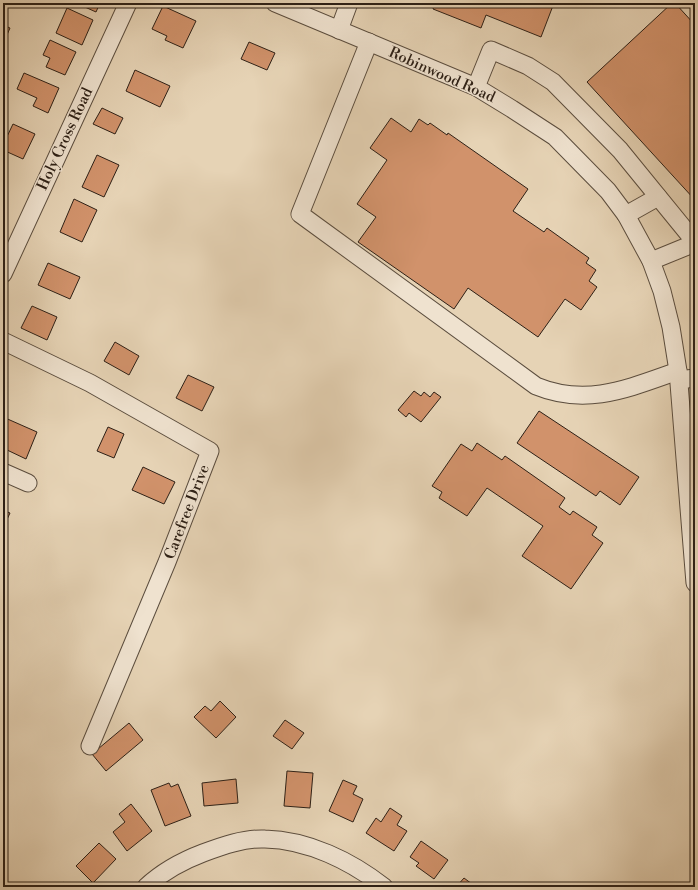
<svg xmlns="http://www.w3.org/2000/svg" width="698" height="890" viewBox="0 0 698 890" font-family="'Libre Bodoni',serif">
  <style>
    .building { fill: #d1926b; stroke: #2d2016 }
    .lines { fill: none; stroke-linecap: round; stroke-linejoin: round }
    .minor-casing { stroke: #5b4d3e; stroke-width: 19 }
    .minor { stroke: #efe2cf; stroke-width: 17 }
    .labels { text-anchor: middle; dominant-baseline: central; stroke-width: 3; stroke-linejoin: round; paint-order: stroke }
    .street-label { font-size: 15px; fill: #2d2016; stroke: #efe2cf }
  </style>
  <rect width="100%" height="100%" fill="#e6d3b5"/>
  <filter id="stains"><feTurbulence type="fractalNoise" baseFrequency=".005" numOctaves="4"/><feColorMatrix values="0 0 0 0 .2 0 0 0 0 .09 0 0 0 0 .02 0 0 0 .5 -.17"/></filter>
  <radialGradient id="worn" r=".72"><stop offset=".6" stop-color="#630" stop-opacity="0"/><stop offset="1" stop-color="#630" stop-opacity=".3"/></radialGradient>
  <g class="building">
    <path d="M3,3H10L4,13L3,12Z"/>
    <path d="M76,3H100L96,12Z"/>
    <path d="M435,3H554L541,37L486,15L481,28L433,9Z"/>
    <path d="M672,3H675L695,25V200L587,82Z"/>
    <path d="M163,6L196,21L183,48L165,40L167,36L152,29Z"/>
    <path d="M67,8L93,20L82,45L56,33Z"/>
    <path d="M3,25L10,28L3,44Z"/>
    <path d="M50,40L76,52L65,75L46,67L50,58L43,55Z"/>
    <path d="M249,42L275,53L267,70L241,59Z"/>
    <path d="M135,70L170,86L160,107L126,91Z"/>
    <path d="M24,73L59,88L48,113L33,106L37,98L17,89Z"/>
    <path d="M102,108L123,118L115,134L93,124Z"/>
    <path d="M391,118L411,132L419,119L428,125L430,123L447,135L448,133L528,189L513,211L544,232L547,228L589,258L586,263L596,270L589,281L597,287L581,310L565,299L538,337L468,288L454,309L358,242L376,217L357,204L387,160L370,148Z"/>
    <path d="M13,124L35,134L23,159L3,150V145Z"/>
    <path d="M97,155L119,165L104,197L82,187Z"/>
    <path d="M74,199L97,210L82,242L60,232Z"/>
    <path d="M48,263L80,277L70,299L38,285Z"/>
    <path d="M32,306L57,317L47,340L21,328Z"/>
    <path d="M115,342L139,356L129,375L104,361Z"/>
    <path d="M188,375L214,387L202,411L176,398Z"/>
    <path d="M414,391L421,396L424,392L430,397L434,392L441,397L421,422L409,413L406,417L398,410Z"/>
    <path d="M539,411L639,477L620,505L600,491L596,496L517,443Z"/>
    <path d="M3,417L37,432L26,459L5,449L7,444L3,442Z"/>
    <path d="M108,427L124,434L114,458L97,451Z"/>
    <path d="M477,443L502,460L505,456L565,498L559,507L570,515L573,511L597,527L592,535L603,543L571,589L522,556L543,526L487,488L467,516L439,498L442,492L432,486L461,444L472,451Z"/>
    <path d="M143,467L175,482L164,504L132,490Z"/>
    <path d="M3,510L10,513L3,528Z"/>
    <path d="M220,701L236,717L216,738L194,717L205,706L211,711Z"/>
    <path d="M285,720L304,733L292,749L273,736Z"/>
    <path d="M129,723L143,740L106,771L92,754Z"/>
    <path d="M287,771L313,773L310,808L284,806Z"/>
    <path d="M236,779L238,803L204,806L202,783Z"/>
    <path d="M343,780L357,786L353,794L363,799L353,822L329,811Z"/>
    <path d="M169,783L171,787L178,784L191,816L165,826L151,790Z"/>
    <path d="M131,804L152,831L127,851L113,832L125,822L119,814Z"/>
    <path d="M390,808L402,816L397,825L407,831L394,851L366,833L376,818L381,822Z"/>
    <path d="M421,841L448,860L434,879L416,866L419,863L410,857Z"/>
    <path d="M99,843L116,859L93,883L76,866Z"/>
    <path d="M464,878L476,887H456Z"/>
    <path d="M63,882L69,887H58Z"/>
    <path d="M249,883L250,887H234Z"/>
    <path d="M272,884L283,887H272Z"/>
  </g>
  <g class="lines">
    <g class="minor-casing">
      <g id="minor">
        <path d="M275,3L476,87L512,109L555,137L608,191L626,215L651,261L662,291L671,327L678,371L695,583"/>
        <path d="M339,30L349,3"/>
        <path d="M369,42L300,214L536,386C587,407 629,388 678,371"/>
        <path d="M476,87L491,50L528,66L553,82L620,150L695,242"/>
        <path d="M626,215L658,197"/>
        <path d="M651,261L695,243"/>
        <path d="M3,274L128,3"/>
        <path d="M3,341L90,383L210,451L167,562L90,746"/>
        <path d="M679,380L695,378"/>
        <path d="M3,472L28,483"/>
        <path d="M146,887C162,872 182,861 203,853C222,846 244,838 265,839C308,840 351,861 384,887"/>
      </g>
    </g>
    <use href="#minor" class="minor"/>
  </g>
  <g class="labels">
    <g class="street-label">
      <text transform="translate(442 75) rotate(24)">Robinwood Road</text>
      <text transform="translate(65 139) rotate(-65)">Holy Cross Road</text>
      <text transform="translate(187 512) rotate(-69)">Carefree Drive</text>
    </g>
  </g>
  <rect width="698" height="890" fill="none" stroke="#e6d3b5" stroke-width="16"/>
  <rect x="4" y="4" width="690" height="882" fill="none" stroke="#2d2016" stroke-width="2"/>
  <rect x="8" y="8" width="682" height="874" fill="none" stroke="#2d2016"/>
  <rect width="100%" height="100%" filter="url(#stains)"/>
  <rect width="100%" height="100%" fill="url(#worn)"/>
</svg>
